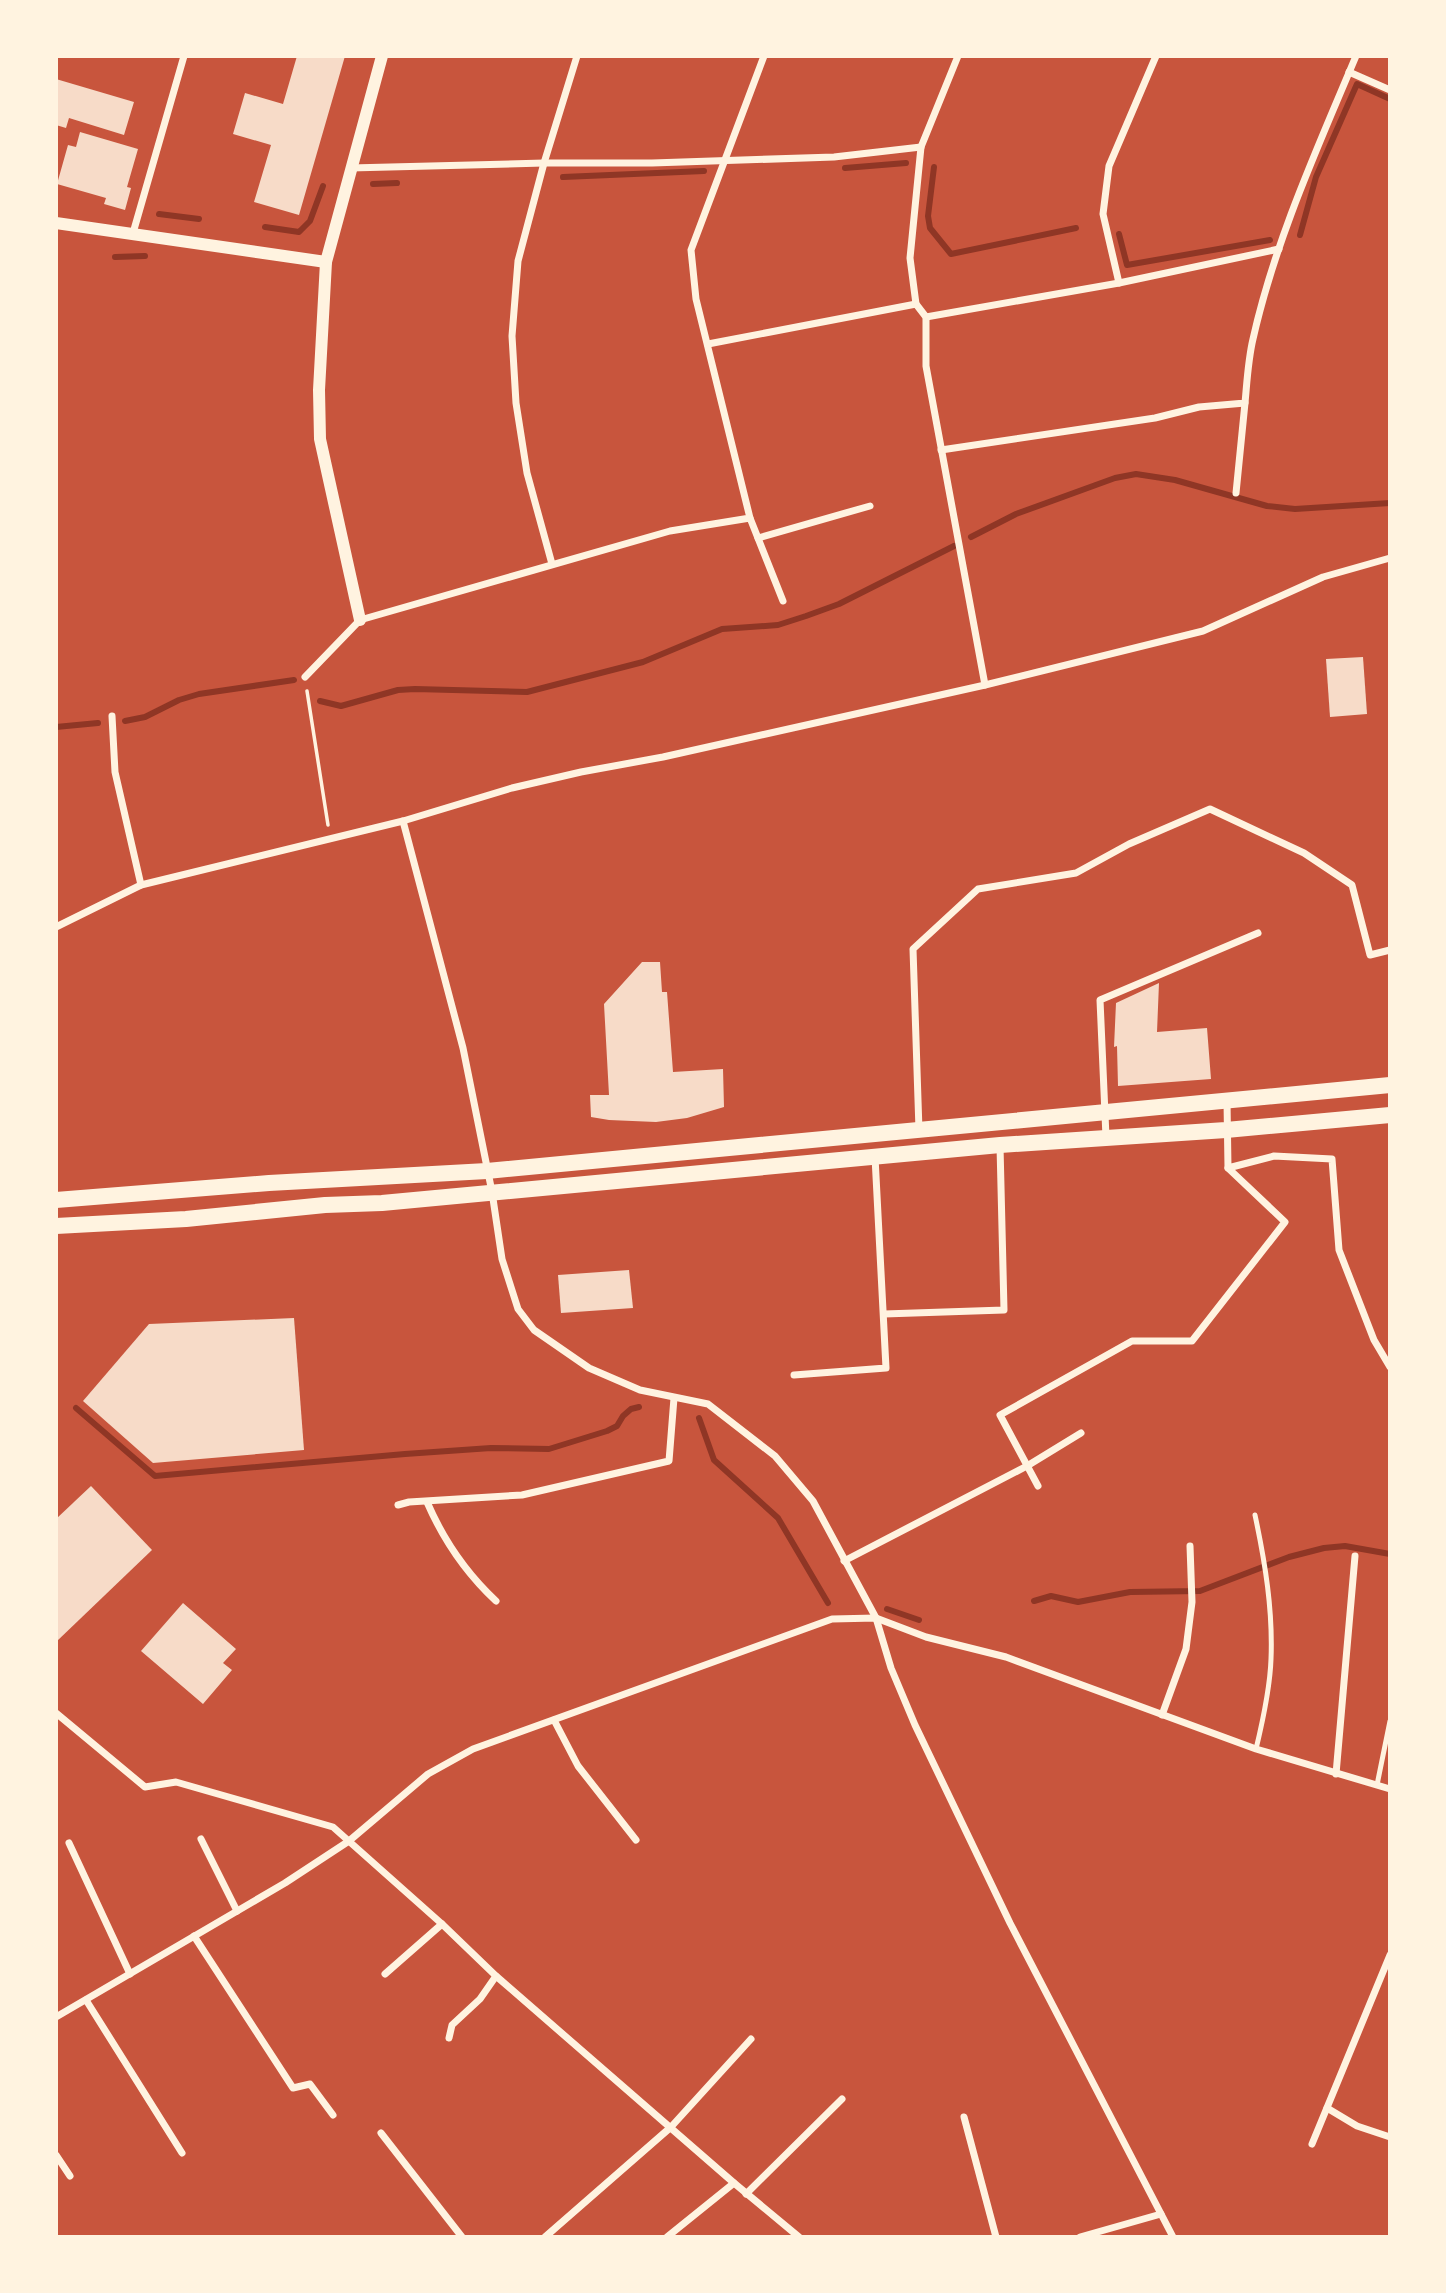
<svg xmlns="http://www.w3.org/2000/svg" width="1446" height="2293" viewBox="0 0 1446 2293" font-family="Arial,sans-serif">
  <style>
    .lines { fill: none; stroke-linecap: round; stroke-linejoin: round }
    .stream { stroke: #8f3625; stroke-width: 6 }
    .building { fill: #f7dbc8 }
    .path { stroke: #fff3e0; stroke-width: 3.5 }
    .service { stroke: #fff3e0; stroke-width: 5 }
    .minor { stroke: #fff3e0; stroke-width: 7 }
    .tertiary { stroke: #fff3e0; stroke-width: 12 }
    .primary { stroke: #fff3e0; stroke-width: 16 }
  </style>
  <rect width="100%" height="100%" fill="#c8553d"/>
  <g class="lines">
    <g class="stream">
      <path d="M934,167L928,216L930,228L951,254L1076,228"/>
      <path d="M845,168L906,163"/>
      <path d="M563,177L704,171"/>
      <path d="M373,184L397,183"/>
      <path d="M159,214L199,219"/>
      <path d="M265,227L299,232L310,221L323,186"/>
      <path d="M1119,234L1127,265L1270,240"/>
      <path d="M1300,235L1316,177L1357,84L1390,99"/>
      <path d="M115,257L145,256"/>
      <path d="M971,537L1016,514L1115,478L1136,474L1175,480L1267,506L1295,509L1390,503"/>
      <path d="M320,701L341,706L398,690L415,689L527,692L643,662L722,629L778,625L806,616L839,604L954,546"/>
      <path d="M125,721L145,717L179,700L199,694L294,680"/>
      <path d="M56,727L98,723"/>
      <path d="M76,1408L155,1476L405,1454L491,1448L549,1449L607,1431L617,1426L623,1416L631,1409L639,1407"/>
      <path d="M699,1418L714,1460L778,1518L828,1603"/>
      <path d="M1034,1601L1051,1596L1078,1602L1130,1592L1200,1591L1289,1557L1324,1548L1345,1546L1390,1554"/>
      <path d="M887,1609L919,1620"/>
    </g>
  </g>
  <g class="building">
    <path d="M297,56H345L299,215L254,202L271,145L233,134L245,93L283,104Z"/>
    <path d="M56,79L134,102L124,135L69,118L66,128L56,125Z"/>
    <path d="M80,132L138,149L127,187L131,188L125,210L104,204L106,198L57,184L68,145L76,147Z"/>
    <path d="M1363,657L1367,714L1330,717L1326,659Z"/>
    <path d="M642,962H660L662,992H667L673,1072L723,1069L724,1107L687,1118L656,1122L609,1120L591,1117L590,1095H609L604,1004Z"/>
    <path d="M1159,983L1157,1032L1207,1028L1211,1079L1118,1086L1117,1046L1114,1047L1116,1003Z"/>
    <path d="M629,1270L633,1308L561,1313L558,1275Z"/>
    <path d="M294,1318L304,1450L153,1463L83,1401L149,1324Z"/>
    <path d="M91,1486L152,1550L56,1642V1519Z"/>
    <path d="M183,1603L236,1649L223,1663L232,1670L203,1704L141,1651Z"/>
  </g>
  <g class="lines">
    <path class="path" d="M307,691L328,825"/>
    <g class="service">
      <path d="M1255,1515C1265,1562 1273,1610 1271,1659C1270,1689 1263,1720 1256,1749"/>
      <path d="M1377,1785L1390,1721"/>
    </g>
    <g class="minor">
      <path d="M958,56L921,147L910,258L916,304L926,317V366L985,685"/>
      <path d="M1349,72L1390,90"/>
      <path d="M350,168L544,163H652L834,157L921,147"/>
      <path d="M133,233L184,56"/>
      <path d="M1119,283L1103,214L1109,166L1156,56"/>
      <path d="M926,317L1119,283L1279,249"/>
      <path d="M708,344L916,304"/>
      <path d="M941,450L1155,418L1199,407L1245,403C1247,382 1248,360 1253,339C1275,241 1317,149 1356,56"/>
      <path d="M1236,493L1245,403"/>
      <path d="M750,518L783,601"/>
      <path d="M758,538L870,506"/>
      <path d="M552,564L527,473L516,403L512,336L518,261L544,163L577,56"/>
      <path d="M305,677L360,620L670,531L750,518L696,299L691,250L764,56"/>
      <path d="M112,716L115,772L141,885"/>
      <path d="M403,821L463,1048L492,1192L502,1259L518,1309L534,1330L589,1368L640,1390L708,1404L775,1456L813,1501L876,1618L891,1668L915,1725L1010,1923L1173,2237"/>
      <path d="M56,927L141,885L403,821L512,788L581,772L663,757L985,685L1203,631L1323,577L1390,558"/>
      <path d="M1227,1101L1228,1168L1274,1156L1332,1159L1339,1250L1374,1340L1390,1367"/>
      <path d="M919,1130L913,949L978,889L1076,873L1129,844L1210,809L1304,853L1352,885L1370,955L1390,950"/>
      <path d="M1106,1137L1100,1000L1258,933"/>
      <path d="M884,1314L1004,1310L1000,1146"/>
      <path d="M794,1375L886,1368L875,1157"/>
      <path d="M1038,1486L1000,1415L1132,1341H1192L1285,1222L1228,1168"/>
      <path d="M427,1502C443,1539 466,1573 496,1601"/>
      <path d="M398,1505L409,1502L522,1495L669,1461L674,1398"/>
      <path d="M844,1561L1027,1466L1081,1433"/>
      <path d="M56,1713L145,1787L176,1782L333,1827L442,1924L496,1976L734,2183L799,2237"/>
      <path d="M1162,1715L1186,1649L1192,1602L1190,1546"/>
      <path d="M554,1720L578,1766L636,1840"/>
      <path d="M1336,1774L1355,1556"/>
      <path d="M201,1839L237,1911"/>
      <path d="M69,1843L130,1974"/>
      <path d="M194,1936L293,2088L310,2084L333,2115"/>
      <path d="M385,1974L442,1924"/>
      <path d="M86,2000L182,2153"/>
      <path d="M56,2017L285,1883L349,1841L428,1774L473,1749L832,1619L876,1618L926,1637L1006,1657L1256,1749L1390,1789"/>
      <path d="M449,2038L452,2025L480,1999L496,1976"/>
      <path d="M1327,2108L1357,2126L1390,2137"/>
      <path d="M964,2117L996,2237"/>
      <path d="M381,2133L462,2237"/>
      <path d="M1312,2144L1390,1955"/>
      <path d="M56,2155L70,2176"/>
      <path d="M746,2194L842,2099"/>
      <path d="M545,2237L671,2127L751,2039"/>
      <path d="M667,2237L734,2183"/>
      <path d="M1080,2237L1161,2214"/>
    </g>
    <g class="tertiary">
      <path d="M56,223L326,262"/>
      <path d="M360,620L320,439L319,390L326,262L382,56"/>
    </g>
    <g class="primary">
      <path d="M56,1200L269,1183L487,1171L1390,1085"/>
      <path d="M56,1226L186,1219L325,1205L382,1203L1000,1145L1226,1130L1390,1115"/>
    </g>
  </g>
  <rect width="1446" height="2293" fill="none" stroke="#fff3e0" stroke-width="116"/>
</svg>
